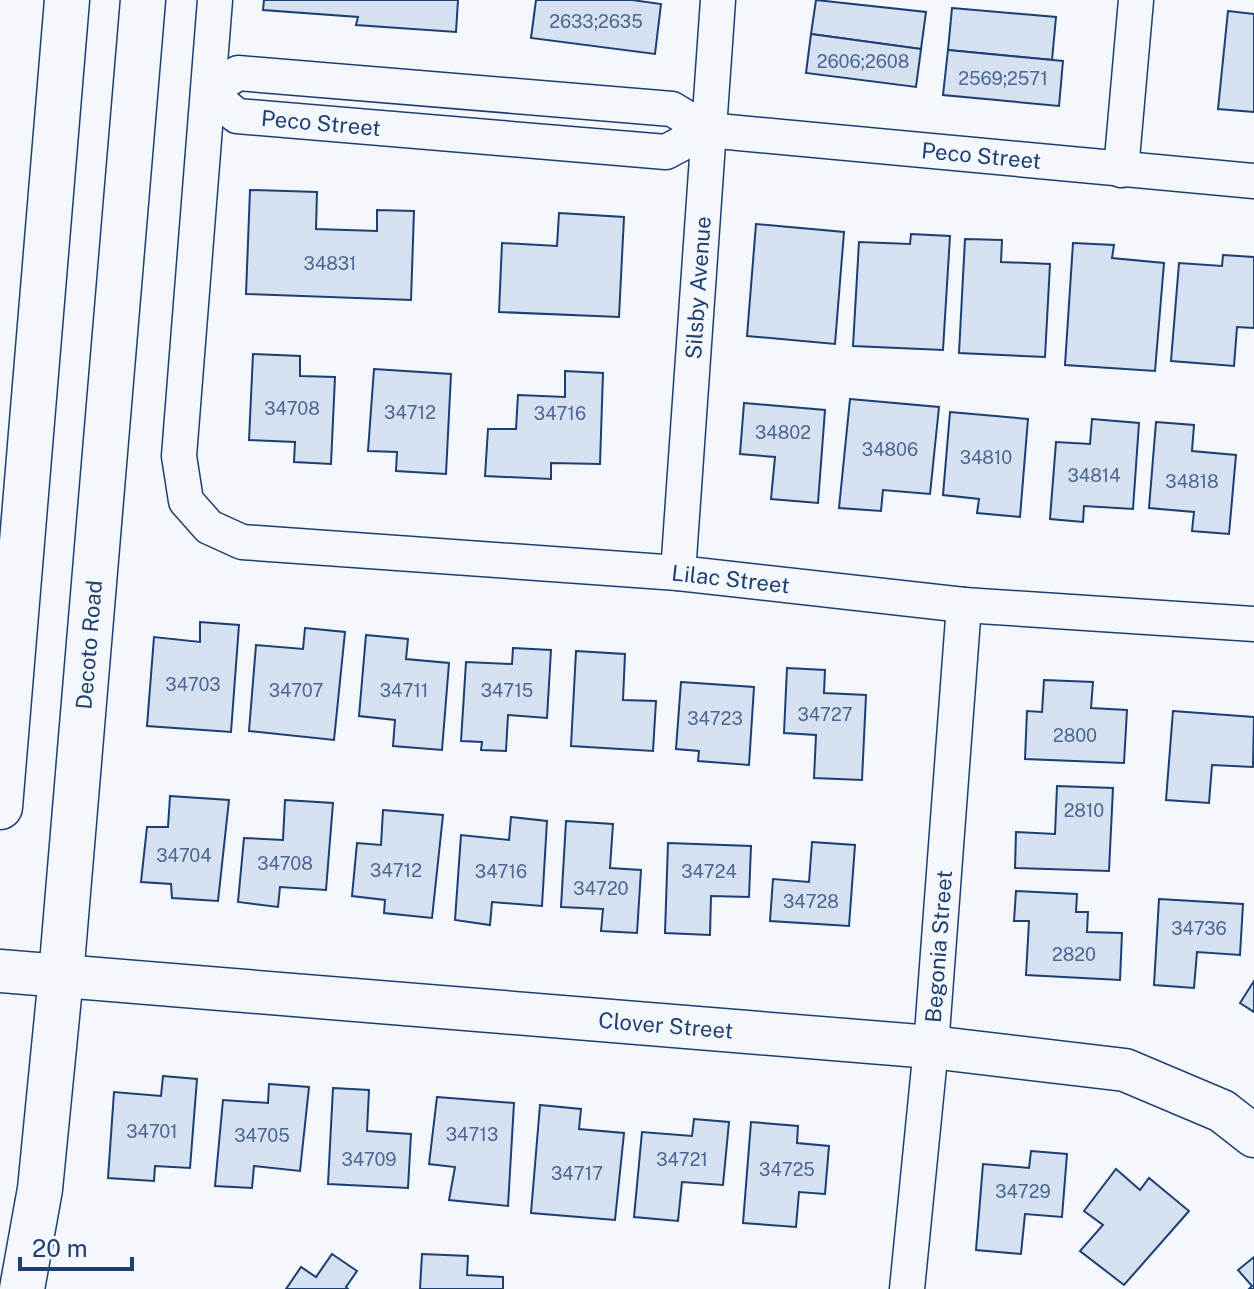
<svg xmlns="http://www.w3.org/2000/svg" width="1254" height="1289" viewBox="0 0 1254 1289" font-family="'Public Sans',sans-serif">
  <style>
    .building { fill: #d5e0f0; stroke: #1d3f73; stroke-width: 2 }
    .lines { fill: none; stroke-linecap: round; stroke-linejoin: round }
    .minor-casing { stroke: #1d3f73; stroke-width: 37 }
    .tertiary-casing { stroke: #1d3f73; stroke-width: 45 }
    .primary-casing { stroke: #1d3f73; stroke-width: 47 }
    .minor { stroke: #f4f7fb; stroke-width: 34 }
    .tertiary { stroke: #f4f7fb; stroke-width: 42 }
    .primary { stroke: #f4f7fb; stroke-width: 44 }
    .labels { text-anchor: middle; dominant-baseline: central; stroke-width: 6; stroke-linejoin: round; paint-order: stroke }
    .number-label { font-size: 18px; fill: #4b6792 }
    .street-label { font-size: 22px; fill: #1d3f73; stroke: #f4f7fb }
  </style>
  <rect width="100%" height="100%" fill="#f4f7fb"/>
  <g class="building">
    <path d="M264,0H458L456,32L356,25L358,17L263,10Z"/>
    <path d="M536,0H632L661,4L655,54L531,38Z"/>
    <path d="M816,0L926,12L921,49L811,34Z"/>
    <path d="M952,8L1056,17L1052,60L948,50Z"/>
    <path d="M1228,11L1254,14V112L1218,109Z"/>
    <path d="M811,34L921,49L916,87L806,73Z"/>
    <path d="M948,50L1063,61L1059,106L943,95Z"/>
    <path d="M250,190L317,192L316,229L377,231V210L414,211L411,300L246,294Z"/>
    <path d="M559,213L624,217L619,317L499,312L502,243L557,246Z"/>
    <path d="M756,224L844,232L835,344L747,336Z"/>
    <path d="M911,234L950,236L943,350L853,346L859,242L910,244Z"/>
    <path d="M965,239L1002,240L1001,262L1050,264L1045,357L959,353Z"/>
    <path d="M1073,243L1114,245L1112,258L1164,263L1155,371L1065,365Z"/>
    <path d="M1223,255L1254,257V328L1237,327L1234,366L1171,361L1179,263L1222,266Z"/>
    <path d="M253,354L300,356V376L335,377L331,464L294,462L295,442L249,440Z"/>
    <path d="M374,369L451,374L446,474L396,471L397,452L368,451Z"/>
    <path d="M565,371L603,373L600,464L551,463V479L485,476L488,429H516L518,395L565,397Z"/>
    <path d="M850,399L939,407L930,494L883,490L881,511L839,508Z"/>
    <path d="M744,403L825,410L818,503L771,499L775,457L740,454Z"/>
    <path d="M950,412L1028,419L1020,517L977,513L979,499L943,495Z"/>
    <path d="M1092,419L1139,423L1133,509L1084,506L1083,522L1050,519L1056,442L1090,444Z"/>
    <path d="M1156,422L1194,425L1192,451L1236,455L1229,534L1192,531L1194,512L1149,508Z"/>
    <path d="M200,622L239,625L231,732L147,726L154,637L200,642Z"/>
    <path d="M305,628L345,632L334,740L249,731L256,645L303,649Z"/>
    <path d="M366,635L408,639L406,659L449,663L442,750L393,746L395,720L359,716Z"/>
    <path d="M513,648L551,650L547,718L508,715L506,751L481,750L482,742L461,741L466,662L512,664Z"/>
    <path d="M576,651L625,654L623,700L656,701L653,751L571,746Z"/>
    <path d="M787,668L825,670L824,693L866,695L862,780L814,778L816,735L784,733Z"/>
    <path d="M1044,680L1093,682L1091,708L1127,710L1124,763L1025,759L1027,711L1042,712Z"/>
    <path d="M681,682L754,687L749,765L698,761L699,751L676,749Z"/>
    <path d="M1173,711L1254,717L1253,767L1212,765L1209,803L1166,800Z"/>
    <path d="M1057,786L1113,788L1109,871L1015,868L1016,832L1055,834Z"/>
    <path d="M170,796L229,800L218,901L172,898L171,884L141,882L147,827H168Z"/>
    <path d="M285,800L333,803L326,890L280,887L278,907L238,902L244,838L283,840Z"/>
    <path d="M383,810L443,815L432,918L384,913L385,900L352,896L357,843L381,845Z"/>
    <path d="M511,817L547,821L542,906L492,902L490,925L455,920L461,835L509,840Z"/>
    <path d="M566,821L613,824L610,868L641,870L637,933L601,931L603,909L561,907Z"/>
    <path d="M812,842L855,845L849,926L770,921L773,879L809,882Z"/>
    <path d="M668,843L751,846L749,897L711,896L710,935L665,933Z"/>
    <path d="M1016,891L1077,894L1076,912H1088L1087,932L1122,933L1120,980L1026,975L1029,921H1014Z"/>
    <path d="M1159,899L1243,904L1240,955L1197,952L1194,988L1154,985Z"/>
    <path d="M1254,981V1012L1240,1003Z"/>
    <path d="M163,1076L197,1079L190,1168L155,1166L154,1181L108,1178L114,1092L161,1096Z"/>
    <path d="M269,1084L309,1087L300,1171L254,1166L252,1188L215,1186L223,1100L268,1103Z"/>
    <path d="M333,1088L369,1090L367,1131L411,1134L408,1188L328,1184Z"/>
    <path d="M437,1097L514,1103L508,1206L449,1200L455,1167L429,1164Z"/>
    <path d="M540,1105L581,1109L579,1129L624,1133L615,1220L531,1213Z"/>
    <path d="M694,1119L729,1122L723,1185L682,1182L678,1221L634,1217L642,1132L692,1136Z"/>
    <path d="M751,1122L798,1126L797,1143L829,1146L825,1194L799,1192L796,1227L743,1223Z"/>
    <path d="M1031,1151L1067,1154L1062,1217L1025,1214L1021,1254L976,1250L983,1164L1029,1168Z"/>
    <path d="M1116,1169L1140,1190L1149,1178L1189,1211L1124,1285L1080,1251L1103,1225L1084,1211Z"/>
    <path d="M332,1254L357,1271L346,1287L348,1289H286L301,1267L316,1277Z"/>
    <path d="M422,1254L468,1256L467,1275L503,1277V1289H420Z"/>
    <path d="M1254,1257V1289H1249L1252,1286L1238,1270Z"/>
  </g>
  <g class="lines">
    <g class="minor-casing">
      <g id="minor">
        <path id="s1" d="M215,0L179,456L186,501L209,527L242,542L678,573L964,605L1254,624"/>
        <path id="s2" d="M707,130L666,152L237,116L208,92L238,73L672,109L707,130L1254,181"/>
        <path d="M1121,170L1136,0"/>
        <path id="s3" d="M678,573L718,0"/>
        <path id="s4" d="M907,1289L931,1047L964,605"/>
      </g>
    </g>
    <g class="tertiary-casing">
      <g id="tertiary">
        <path id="s5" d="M0,971L931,1047L1125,1070L1222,1111L1254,1136"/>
      </g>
    </g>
    <g class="primary-casing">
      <g id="primary">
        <path d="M0,807L67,0"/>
        <path id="s6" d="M22,1289L40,1189L61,976L143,0"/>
      </g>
    </g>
    <use href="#minor" class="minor"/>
    <use href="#tertiary" class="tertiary"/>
    <use href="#primary" class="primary"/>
  </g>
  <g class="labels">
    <g class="number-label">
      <text x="596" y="21">2633;2635</text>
      <text x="863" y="61">2606;2608</text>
      <text x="1003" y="78">2569;2571</text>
      <text x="330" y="263">34831</text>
      <text x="292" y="408">34708</text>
      <text x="410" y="412">34712</text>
      <text x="560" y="413">34716</text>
      <text x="783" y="432">34802</text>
      <text x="890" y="449">34806</text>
      <text x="986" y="457">34810</text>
      <text x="1094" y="475">34814</text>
      <text x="1192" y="481">34818</text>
      <text x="193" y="684">34703</text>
      <text x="296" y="690">34707</text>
      <text x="404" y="690">34711</text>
      <text x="507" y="690">34715</text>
      <text x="825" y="714">34727</text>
      <text x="715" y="718">34723</text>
      <text x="1075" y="735">2800</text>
      <text x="1084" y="810">2810</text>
      <text x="184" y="855">34704</text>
      <text x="285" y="863">34708</text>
      <text x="396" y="870">34712</text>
      <text x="501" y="871">34716</text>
      <text x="709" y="871">34724</text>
      <text x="601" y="888">34720</text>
      <text x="811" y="901">34728</text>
      <text x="1199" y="928">34736</text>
      <text x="1074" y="954">2820</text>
      <text x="152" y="1131">34701</text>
      <text x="472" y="1134">34713</text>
      <text x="262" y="1135">34705</text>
      <text x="369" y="1159">34709</text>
      <text x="682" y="1159">34721</text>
      <text x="787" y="1169">34725</text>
      <text x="577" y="1173">34717</text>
      <text x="1023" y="1191">34729</text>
    </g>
    <g class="street-label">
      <text transform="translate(321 123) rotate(5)">Peco Street</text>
      <text stroke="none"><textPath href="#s2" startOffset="1302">Peco Street</textPath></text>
      <text stroke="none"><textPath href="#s3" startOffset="286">Silsby Avenue</textPath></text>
      <text stroke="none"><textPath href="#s1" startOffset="1064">Lilac Street</textPath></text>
      <text stroke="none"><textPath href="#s6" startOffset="648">Decoto Road</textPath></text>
      <text stroke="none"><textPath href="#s4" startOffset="344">Begonia Street</textPath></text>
      <text stroke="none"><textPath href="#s5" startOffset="668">Clover Street</textPath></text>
    </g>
  </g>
  <path d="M20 1257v12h112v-12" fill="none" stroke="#1d3f73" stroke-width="4"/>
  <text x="32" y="1257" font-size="24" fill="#1d3f73" stroke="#f4f7fb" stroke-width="6" paint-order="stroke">20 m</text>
</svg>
